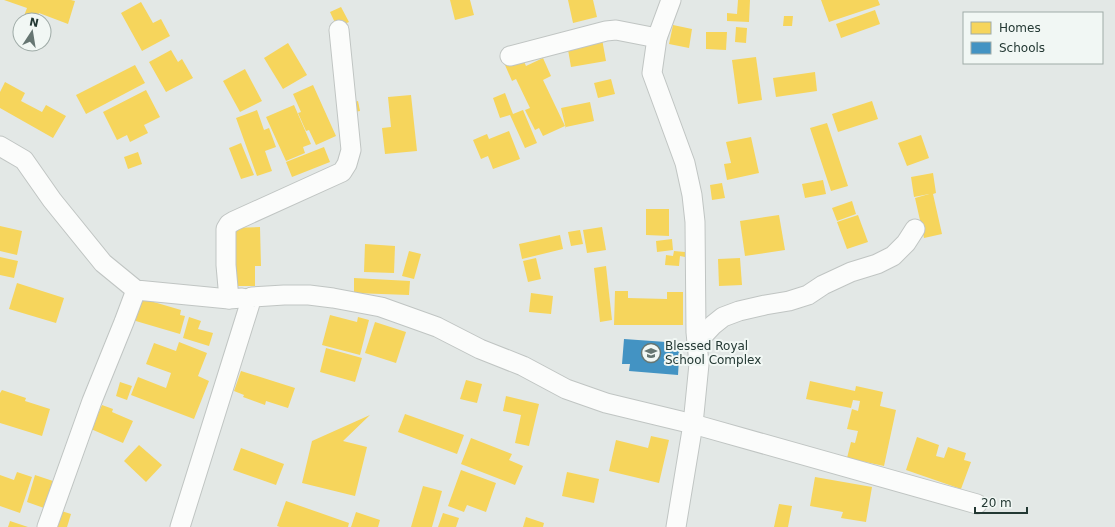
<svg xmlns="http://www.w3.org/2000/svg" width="1115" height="527" viewBox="0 0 1115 527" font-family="'DejaVu Sans',sans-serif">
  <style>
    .homes { fill: #f6d55c }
    .schools { fill: #4393c3 }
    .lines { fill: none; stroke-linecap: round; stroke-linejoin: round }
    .street-casing { stroke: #c0c5c3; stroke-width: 21 }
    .street { stroke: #fbfcfb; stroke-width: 19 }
    .labels { text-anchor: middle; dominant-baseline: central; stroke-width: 4; stroke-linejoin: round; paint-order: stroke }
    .poi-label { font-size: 12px; fill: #233833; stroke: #f1f7f4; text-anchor: start }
  </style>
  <rect width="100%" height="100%" fill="#e3e8e6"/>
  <g class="homes">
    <path d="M4,0H71L75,1L68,24L39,13L36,20H35L24,16L27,8Z"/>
    <path d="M450,0H470L474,15L455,20Z"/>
    <path d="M568,0H593L597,17L573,23Z"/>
    <path d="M738,0H750L749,22L727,21V13L737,14Z"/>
    <path d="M821,0H878L880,5L829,22Z"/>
    <path d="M141,2L153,23L161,19L170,36L142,51L121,13Z"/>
    <path d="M341,7L349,22L337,27L330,12Z"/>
    <path d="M875,10L880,24L841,38L836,24Z"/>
    <path d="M784,16H793L792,26H783Z"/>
    <path d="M673,25L692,29L689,48L669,44Z"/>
    <path d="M736,27L747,28L746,43L735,42Z"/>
    <path d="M706,32H727L726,50L706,49Z"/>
    <path d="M602,39L606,61L571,67L567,44Z"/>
    <path d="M288,43L307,75L283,89L264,58Z"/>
    <path d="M171,50L178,62L182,59L193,78L166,92L149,62Z"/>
    <path d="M522,57L526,66L543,58L551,76L543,80L565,126L543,136L539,128L535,130L525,110L530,108L516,79L512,81L505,65Z"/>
    <path d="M756,57L762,100L738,104L732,60Z"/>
    <path d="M135,65L145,83L86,114L76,95Z"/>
    <path d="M245,69L262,101L240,112L223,81Z"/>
    <path d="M815,72L817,91L776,97L773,78Z"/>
    <path d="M611,79L615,94L598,98L594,83Z"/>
    <path d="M5,82L25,93L21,101L42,112L46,105L66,116L53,138L0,108V92Z"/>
    <path d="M313,85L336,136L316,145L309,130L306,131L298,113L301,112L293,94Z"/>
    <path d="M146,90L160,117L144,125L148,133L130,142L127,135L117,140L103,112Z"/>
    <path d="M505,93L513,114L523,110L537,143L525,148L510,115L500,118L493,98Z"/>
    <path d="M411,95L417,151L385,154L382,128L391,127L388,97Z"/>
    <path d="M358,101L360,111L349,113L347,104Z"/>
    <path d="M872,101L878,119L838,132L832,114Z"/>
    <path d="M590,102L594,121L566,127V129L561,108Z"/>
    <path d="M294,105L311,144L303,147L305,153L286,161L266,117Z"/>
    <path d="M257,110L264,130L269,128L276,147L265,151L272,171L257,176L236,118Z"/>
    <path d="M827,123L848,186L831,191L810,128Z"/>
    <path d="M509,131L520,159L493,169L488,156L481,159L473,140L487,134L489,139Z"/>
    <path d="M921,135L929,158L907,166L898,143Z"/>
    <path d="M751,137L759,173L727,180L724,164L731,163L726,142Z"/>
    <path d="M241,143L254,175L241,179L229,148Z"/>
    <path d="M324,147L330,162L292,177L286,162Z"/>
    <path d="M138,152L142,164L128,169L124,157Z"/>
    <path d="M933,173L936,193L933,194L942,234L924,238L915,198L929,194L914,197L911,177Z"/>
    <path d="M823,180L826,194L805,198L802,184Z"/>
    <path d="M722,183L725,198L712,200L710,185Z"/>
    <path d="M852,201L856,214L837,221L832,208Z"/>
    <path d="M646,209H669V236L646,235Z"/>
    <path d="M779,215L785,250L745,256L740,221Z"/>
    <path d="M858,215L868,242L847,249L837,222Z"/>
    <path d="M0,226L22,231L17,255L0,251Z"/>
    <path d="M260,227L261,266H255V286H231L230,228Z"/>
    <path d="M602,227L606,250L587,253L583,230Z"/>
    <path d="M580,230L583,244L571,246L568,232Z"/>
    <path d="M560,235L563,249L522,259L519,244Z"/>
    <path d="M672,239L673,250L657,252L656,241Z"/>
    <path d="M365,244L395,246L394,273L364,272Z"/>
    <path d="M409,251L421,254L414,279L402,276Z"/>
    <path d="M674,251L685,252V257L680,256L679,266L665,265L666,255L673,256Z"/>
    <path d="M0,257L18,261L14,278L0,275Z"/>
    <path d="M536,258L541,279L528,282L523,261Z"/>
    <path d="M740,258L742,285L719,286L718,259Z"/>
    <path d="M606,266L612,320L600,322L594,268Z"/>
    <path d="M354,278L410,281L409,295L354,293Z"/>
    <path d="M17,283L64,298L56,323L9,309Z"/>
    <path d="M615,291H628V298L667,299V292H683V325H614Z"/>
    <path d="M531,293L553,296L551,314L529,312Z"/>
    <path d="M140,298L181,310L180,315L185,316L180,334L129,319Z"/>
    <path d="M330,315L357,322L358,317L369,320L360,355L322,345Z"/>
    <path d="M189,317L201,321L198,329L213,333L209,346L183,338Z"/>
    <path d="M375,322L406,332L396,363L365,353Z"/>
    <path d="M179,342L207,353L198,376L209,381L194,419L131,395L138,377L166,388L171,373L146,364L154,343L176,351Z"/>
    <path d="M326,348L362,358L355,382L320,372Z"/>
    <path d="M241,371L295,388L288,408L266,401L265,405L243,397L244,395L234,391Z"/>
    <path d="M466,380L482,384L477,403L460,399Z"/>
    <path d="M810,381L855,391L856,386L883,392L880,406L896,410L884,466L847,458L851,442L855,443L858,431L847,429L852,409L858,411L860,401L853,400L851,408L806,399Z"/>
    <path d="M120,382L132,386L127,400L116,396Z"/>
    <path d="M2,390L26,398L25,401L50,409L42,436L0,423V393Z"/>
    <path d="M506,396L539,404L529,446L515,443L521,415L503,411Z"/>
    <path d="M102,405L113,409L112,412L133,421L123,443L91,429Z"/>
    <path d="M405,414L464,435L457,454L398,432Z"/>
    <path d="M370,415L343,441L367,447L355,496L302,483L312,441Z"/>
    <path d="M651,436L669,440L659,483L609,471L616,440L648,448Z"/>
    <path d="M917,437L939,445L936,456L944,458L948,447L966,453L964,460L971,462L961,489L906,470Z"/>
    <path d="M471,438L512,454L509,460L523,466L515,485L461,464Z"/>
    <path d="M139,445L162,465L146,482L124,461Z"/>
    <path d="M241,448L284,464L276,485L233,470Z"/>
    <path d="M461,470L496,483L486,512L467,505L464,512L448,506Z"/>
    <path d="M17,472L32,477L20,513L0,506V475L14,480Z"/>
    <path d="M567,472L599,479L594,503L562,496Z"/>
    <path d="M35,475L53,481L44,508L27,502Z"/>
    <path d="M815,477L872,487L866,522L841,518L843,512L810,506Z"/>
    <path d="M423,486L442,491L432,527H411Z"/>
    <path d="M286,501L349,523L348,527H280L277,526Z"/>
    <path d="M779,504L792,506L788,527H774Z"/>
    <path d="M55,509L71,514L67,527H49Z"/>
    <path d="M356,512L380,520L378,527H351Z"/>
    <path d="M443,513L459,518L456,527H438Z"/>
    <path d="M526,517L544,523L543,527H523Z"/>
    <path d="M10,521L28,527H8Z"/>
  </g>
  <path class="schools" d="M624,339L680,343L678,375L629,371L630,364H622Z"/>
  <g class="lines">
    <g class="street-casing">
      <g id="street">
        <path d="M671,0L657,38L652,73L685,163L692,195L695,222L696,332L699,364L693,424L977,504"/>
        <path d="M510,56L606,31L616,30L657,38"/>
        <path d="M0,146L24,160L52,200L103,263L136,290L229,299L242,298"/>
        <path d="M229,299L226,265V229L229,224L234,221L342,172L347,164L351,150L339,30"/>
        <path d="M697,342L713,325L723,317L739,311L765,305L789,301L808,295L823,285L851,272L877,264L893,256L906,243L915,229"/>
        <path d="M47,527L92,401L124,322L136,290"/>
        <path d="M180,527L252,297L284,295H309L333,298L381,307L437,327L480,349L523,366L566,389L606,403L693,424L676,527"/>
      </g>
    </g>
    <use href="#street" class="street"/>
  </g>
  <defs>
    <g id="school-ring" transform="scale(1)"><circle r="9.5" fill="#f1f7f4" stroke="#667672" stroke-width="1.5"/><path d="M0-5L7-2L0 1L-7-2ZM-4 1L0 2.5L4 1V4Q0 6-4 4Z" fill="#667672"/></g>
  </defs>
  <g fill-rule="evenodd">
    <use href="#school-ring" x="651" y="353"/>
  </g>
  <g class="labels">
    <g class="poi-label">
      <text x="665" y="346">Blessed Royal<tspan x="665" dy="14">School Complex</tspan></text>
    </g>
  </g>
  <rect x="963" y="12" width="140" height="52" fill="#f1f7f4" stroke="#9faba7"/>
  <rect x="971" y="22" width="20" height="12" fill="#f6d55c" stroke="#9faba7"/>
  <text x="999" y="32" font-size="12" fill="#233833">Homes</text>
  <rect x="971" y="42" width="20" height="12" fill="#4393c3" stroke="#9faba7"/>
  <text x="999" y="52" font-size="12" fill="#233833">Schools</text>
  <g transform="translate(32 32) rotate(12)"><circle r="19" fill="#f1f7f4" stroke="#9faba7"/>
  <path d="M0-3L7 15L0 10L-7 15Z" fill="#667672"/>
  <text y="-6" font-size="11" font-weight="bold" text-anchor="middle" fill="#233833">N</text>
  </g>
  <path d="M975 507v6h52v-6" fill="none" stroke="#233833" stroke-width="2"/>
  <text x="981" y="507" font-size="12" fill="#233833" stroke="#f1f7f4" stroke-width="3" paint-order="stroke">20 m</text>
</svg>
